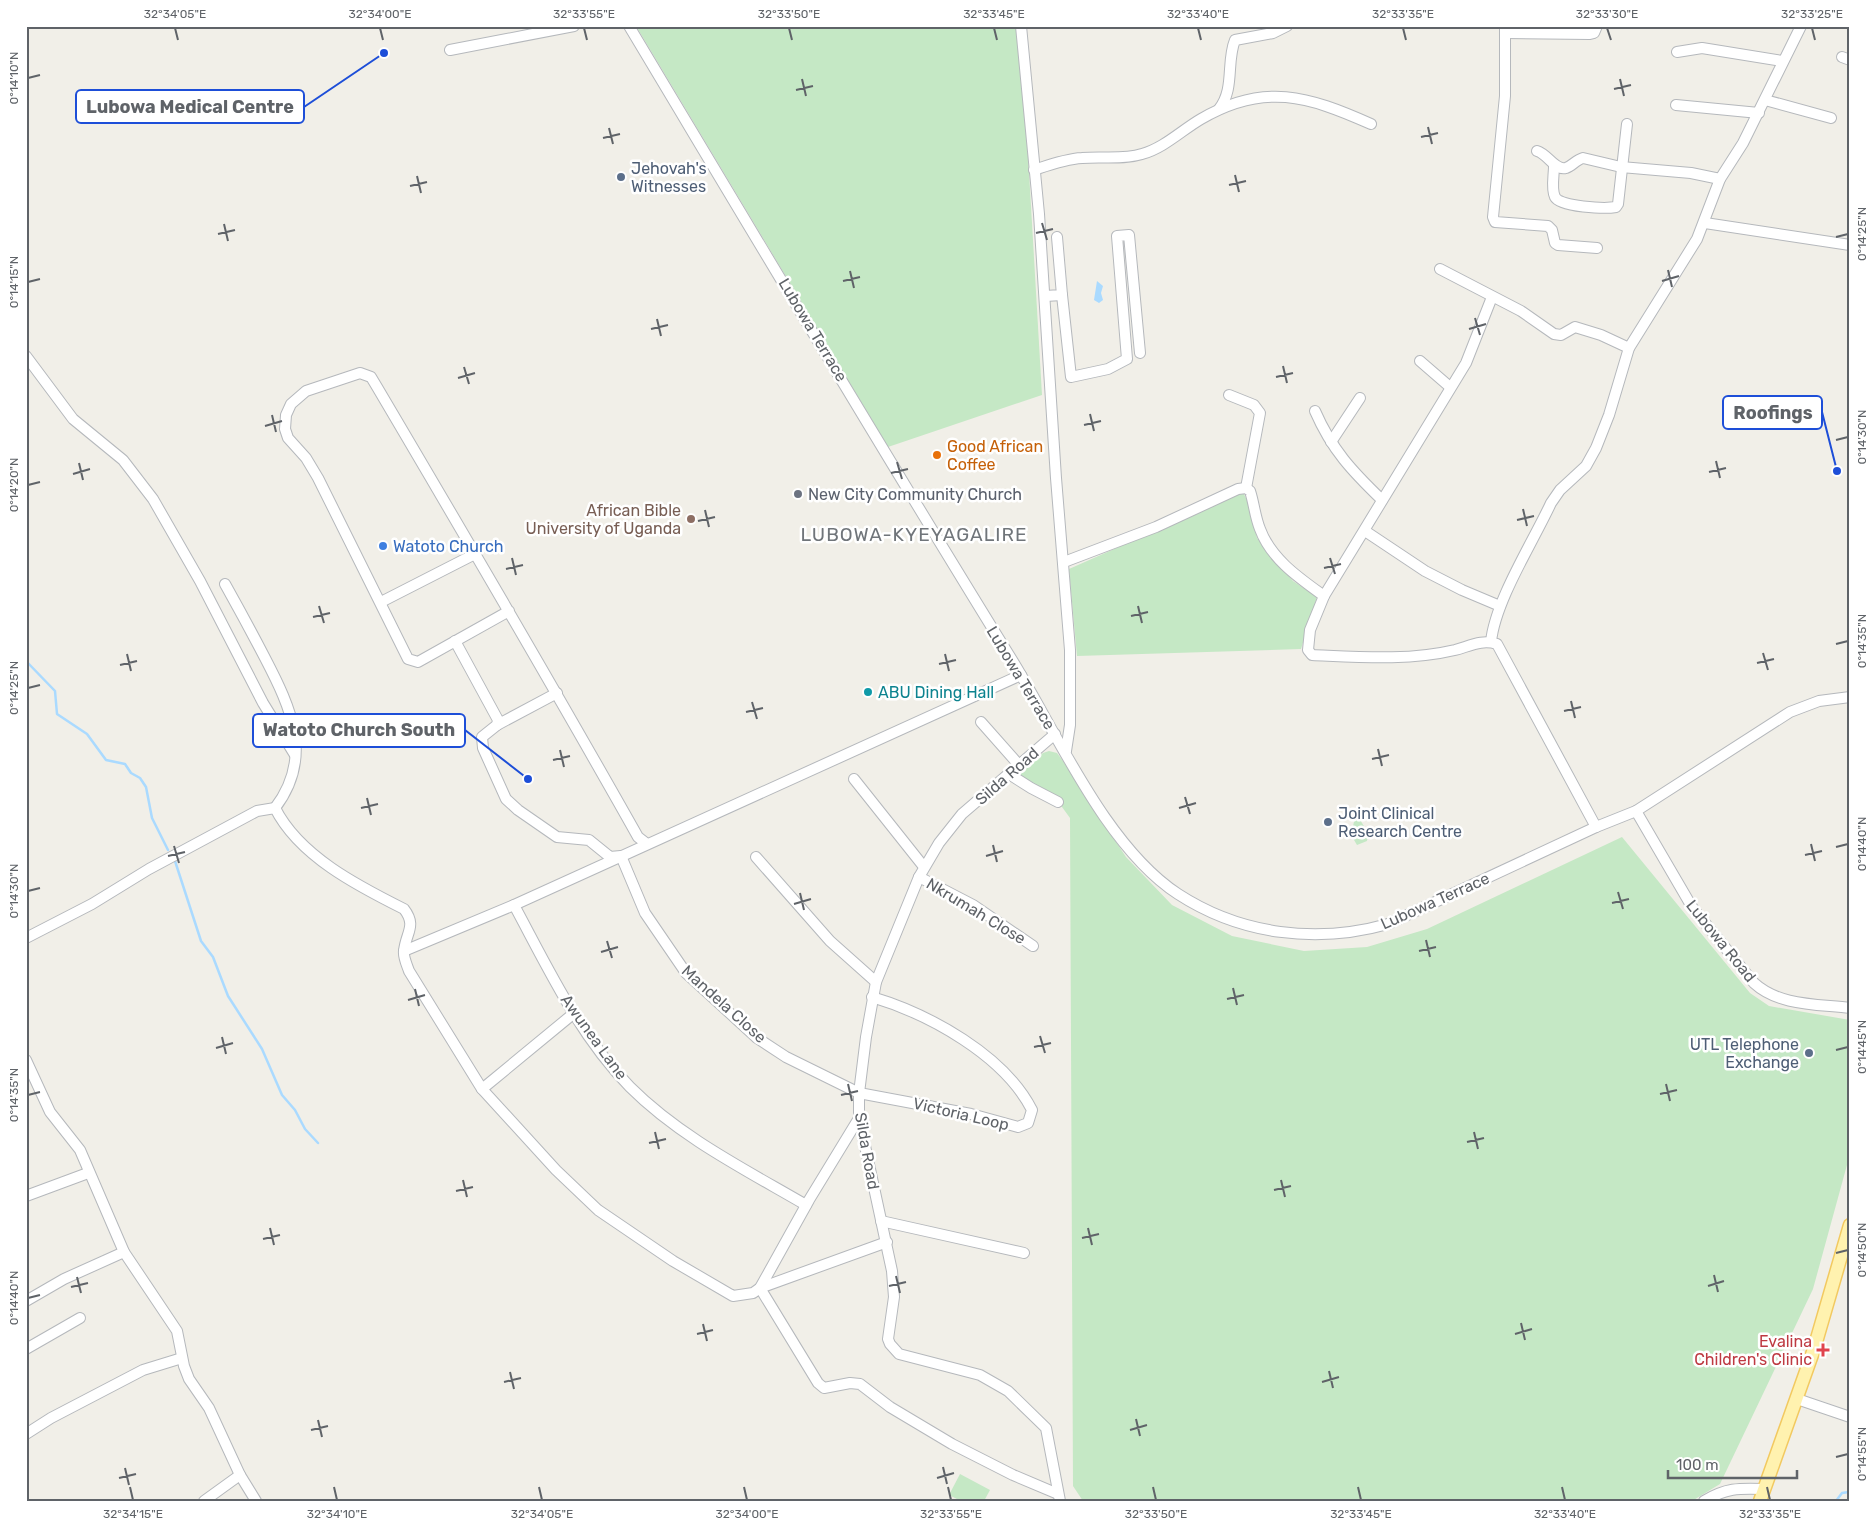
<svg xmlns="http://www.w3.org/2000/svg" width="1876" height="1527" viewBox="0 0 1876 1527" font-family="Rubik,sans-serif">
  <style>
    .green { fill: #c5e8c5 }
    .water { fill: #aadaff }
    .lines { fill: none; stroke-linecap: round; stroke-linejoin: round }
    .stream { stroke: #aadaff; stroke-width: 2.5 }
    .minor-casing { stroke: #b5b8bc; stroke-width: 12 }
    .major-casing { stroke: #f2c960; stroke-width: 15 }
    .minor { stroke: #fff; stroke-width: 10 }
    .major { stroke: #fff2af; stroke-width: 12 }
    .ticks { fill: none; stroke: #5f6368; stroke-width: 2 }
    .service-dot { fill: #5c6f8a; stroke: #fff; stroke-width: 2 }
    .food-dot { fill: #e8710a; stroke: #fff; stroke-width: 2 }
    .worship-dot { fill: #6b7280; stroke: #fff; stroke-width: 2 }
    .education-dot { fill: #8d6e63; stroke: #fff; stroke-width: 2 }
    .shop-dot { fill: #3f7fe0; stroke: #fff; stroke-width: 2 }
    .culture-dot { fill: #0f9aa8; stroke: #fff; stroke-width: 2 }
    .health-dot { fill: #e0444e; stroke: #fff; stroke-width: 2 }
    .labels { text-anchor: middle; dominant-baseline: central; stroke-width: 5; stroke-linejoin: round; paint-order: stroke }
    .service-label { font-size: 16px; fill: #4e5e75; stroke: #fff; text-anchor: start }
    .street-label { font-size: 16px; fill: #5f6368; stroke: #fff }
    .food-label { font-size: 16px; fill: #c56008; stroke: #fff; text-anchor: start }
    .worship-label { font-size: 16px; fill: #5b616d; stroke: #fff; text-anchor: start }
    .education-label { font-size: 16px; fill: #785e54; stroke: #fff; text-anchor: end }
    .shop-label { font-size: 16px; fill: #366cbe; stroke: #fff; text-anchor: start }
    .culture-label { font-size: 16px; fill: #0d838f; stroke: #fff; text-anchor: start }
    .health-label { font-size: 16px; fill: #be3a42; stroke: #fff; text-anchor: end }
    .quarter-label { font-size: 19px; letter-spacing: 1px; fill: #70757a; stroke: #fff }
    .leader { fill: none; stroke: #1d4ed8; stroke-width: 2 }
    .callout-dot { fill: #1d4ed8; stroke: #fff; stroke-width: 2 }
    .callout { fill: #fff; stroke: #1d4ed8; stroke-width: 2 }
    .callout-label { font-size: 18px; text-anchor: middle; font-weight: bold; fill: #5f6368 }
    .neatline { fill: none; stroke: #5f6368; stroke-width: 2 }
    .ticks-label { font-size: 12px; text-anchor: middle; fill: #5f6368 }
  </style>
  <rect width="100%" height="100%" fill="#f1efe8"/>
  <g class="green">
    <path d="M636,26H1018L1025,103L1042,395L888,447Z"/>
    <path d="M1243,492L1251,509L1257,538L1293,581L1317,597L1301,649L1077,656L1069,569Z"/>
    <path d="M1049,751L1057,753L1063,761L1126,857L1172,905L1232,936L1304,951L1367,947L1427,929L1622,837L1750,993L1769,1006L1850,1020V1154L1813,1289L1720,1484L1692,1501H1083L1073,1486L1070,818L1062,807L1061,799L1015,775L1043,753Z"/>
    <path d="M1356,813L1368,833L1367,841L1357,845L1351,835Z"/>
    <path d="M960,1474L990,1490L984,1501H961L949,1495Z"/>
  </g>
  <path class="water" d="M1097,281L1103,286L1101,293L1103,300L1099,303L1094,300Z"/>
  <g class="lines">
    <g class="stream">
      <path d="M26,661L55,691L57,714L87,734L106,760L125,764L131,773L140,778L146,787L152,818L168,850"/>
      <path d="M175,861L201,941L213,957L228,996L262,1049L282,1095L295,1110L305,1129L318,1143"/>
      <path d="M1836,1501L1842,1493L1849,1492"/>
    </g>
    <g class="minor-casing">
      <g id="minor">
        <path d="M629,26C756,238 882,450 1012,660C1057,733 1106,847 1178,894C1241,935 1317,944 1388,924L1596,827L1636,811L1790,712L1819,701L1850,697"/>
        <path d="M1021,26L1039,214L1056,478L1070,650V725L1066,751"/>
        <path d="M1505,26V96L1493,217L1495,222L1548,226L1552,230L1555,243L1558,245L1597,248"/>
        <path d="M1506,33L1590,34L1594,33L1597,26"/>
        <path d="M450,50L574,26"/>
        <path d="M1677,52L1702,48L1782,61"/>
        <path d="M1842,57L1850,60"/>
        <path d="M1765,100L1831,118"/>
        <path d="M1676,105L1759,113"/>
        <path d="M1219,109C1235,89 1226,62 1235,40L1273,33L1287,26"/>
        <path d="M1537,151C1548,154 1555,171 1566,168C1572,166 1576,160 1583,158L1621,167L1691,173L1720,179"/>
        <path d="M1554,166C1554,175 1551,189 1555,197C1560,207 1605,209 1616,207L1618,204L1627,124"/>
        <path d="M1034,170C1049,165 1065,159 1082,158C1102,156 1123,160 1142,154C1164,148 1182,130 1201,119C1264,82 1308,96 1371,124"/>
        <path d="M1705,223L1850,245"/>
        <path d="M1440,269L1521,311L1554,334L1561,335L1575,327L1601,335L1629,348"/>
        <path d="M1062,295L1071,377L1108,369L1127,359L1117,236L1129,235L1140,353"/>
        <path d="M1045,296L1062,295L1057,237"/>
        <path d="M1492,297L1466,363L1324,596L1310,630L1308,650L1312,655C1359,657 1409,661 1455,650C1470,646 1482,639 1497,644L1596,827"/>
        <path d="M26,356L73,419L123,460L153,499L200,581L263,703L295,755"/>
        <path d="M1420,361L1450,387"/>
        <path d="M1229,395L1254,405L1260,413L1246,488"/>
        <path d="M1315,411C1332,450 1352,471 1382,500"/>
        <path d="M1331,442L1360,398"/>
        <path d="M1365,531L1425,571L1462,590L1500,606"/>
        <path d="M1064,562L1156,527L1238,489L1246,488L1250,491C1254,503 1255,517 1260,529C1271,559 1299,578 1324,596"/>
        <path d="M225,584C239,609 252,633 265,658C291,708 314,757 275,808"/>
        <path d="M381,602L475,554"/>
        <path d="M509,611L418,662L408,659L318,478L306,458L288,438L285,429L286,415L291,404L306,391L360,373L371,377L377,387C465,536 553,686 638,837L647,844"/>
        <path d="M455,641L498,720L497,725L482,737L483,748L506,799L518,810L557,837L589,840L610,857L621,856L645,913L686,973L757,1038L786,1057L859,1093L971,1114L1018,1127L1028,1123L1032,1110C1004,1055 929,1014 872,997"/>
        <path d="M1491,642C1495,601 1533,542 1551,503L1560,490L1586,466L1596,448L1609,415L1629,348L1697,239L1720,179L1743,143L1801,26"/>
        <path d="M981,722L1019,765"/>
        <path d="M497,725L557,693"/>
        <path d="M1055,734L962,814L939,843L919,877L876,982L866,1037L859,1093V1118L892,1271L894,1297L888,1339L890,1344L899,1354L980,1375L1008,1391L1046,1428L1060,1501"/>
        <path d="M1009,774L1031,788L1058,802"/>
        <path d="M854,779L924,867"/>
        <path d="M1636,811L1692,907L1754,983C1779,1006 1817,1004 1850,1008"/>
        <path d="M756,857L830,941L876,982"/>
        <path d="M919,877L973,905L1033,946"/>
        <path d="M514,905C548,968 579,1035 630,1087C680,1137 746,1170 806,1205"/>
        <path d="M26,938L92,904L149,869L257,811L275,808C299,856 358,886 404,909C417,926 406,932 404,951C403,957 407,965 409,971L482,1089L556,1170L598,1210L673,1261L733,1296L753,1293L760,1288L809,1200L859,1118"/>
        <path d="M404,951L514,905L1021,675"/>
        <path d="M26,1060L50,1112L80,1150L124,1252L177,1331L184,1366L189,1379L209,1408L240,1475L256,1501"/>
        <path d="M482,1089L573,1014"/>
        <path d="M26,1196L88,1173"/>
        <path d="M881,1221L1024,1253"/>
        <path d="M887,1242L760,1288L818,1383L824,1388L850,1383L860,1384L890,1407L952,1444L1013,1475L1058,1494"/>
        <path d="M26,1301L64,1279L124,1252"/>
        <path d="M26,1349L80,1318"/>
        <path d="M1797,1399L1850,1417"/>
        <path d="M26,1434L51,1418L143,1370L182,1358"/>
        <path d="M204,1501L240,1475"/>
        <path d="M1704,1501C1726,1488 1738,1488 1764,1489"/>
      </g>
    </g>
    <g class="major-casing">
      <path id="major" d="M1760,1501L1814,1349L1850,1225"/>
    </g>
    <use href="#minor" class="minor"/>
    <use href="#major" class="major"/>
  </g>
  <path class="ticks" d="M175,28L178,40M380,28L383,40M584,28L587,40M789,28L792,40M994,28L997,40M1198,28L1201,40M1403,28L1406,40M1607,28L1611,40M1812,28L1815,40M28,78L40,75M802,79L806,96M1620,79L1624,96M1614,89L1631,85M796,90L813,86M1428,127L1432,144M609,128L613,144M1421,137L1438,133M603,138L620,134M1235,175L1239,192M417,176L421,193M1229,185L1246,181M410,186L427,182M1042,223L1047,240M224,224L228,241M1036,233L1053,229M218,234L235,230M1836,237L1848,234M1668,270L1672,287M850,271L854,288M843,281L860,277M1662,281L1679,276M28,282L40,279M1475,318L1480,335M657,319L661,336M651,329L668,325M1469,329L1486,324M1283,366L1287,383M464,367L469,384M1276,377L1293,373M458,378L475,373M1090,414L1094,431M272,415L276,432M1084,425L1101,421M265,426L282,421M1836,440L1848,437M1716,461L1720,478M897,462L902,479M79,463L83,480M1709,472L1726,468M891,473L908,469M73,474L90,469M28,485L40,482M1523,509L1527,526M705,510L709,527M1517,520L1534,516M698,521L715,517M512,558L516,575M1330,558L1335,574M1324,568L1341,564M506,569L523,565M319,606L324,623M1138,606L1142,623M1131,616L1148,612M313,617L330,613M1836,644L1848,641M1763,653L1768,670M127,654L131,671M945,654L949,671M1757,663L1774,659M939,664L956,660M120,665L137,661M28,688L40,685M1571,701L1575,718M752,702L757,719M1564,711L1581,707M746,712L763,708M1378,749L1382,766M560,750L564,767M1372,759L1389,755M553,760L570,756M1185,797L1190,814M367,798L371,815M361,808L378,804M1179,808L1196,803M1811,844L1815,861M993,845L997,862M174,846L179,863M1836,847L1848,844M1805,855L1822,851M168,856L185,852M986,856L1003,851M28,891L40,888M1618,892L1623,909M800,893L804,910M1612,903L1629,899M794,904L811,899M1426,940L1430,957M607,941L612,958M1419,951L1436,947M601,952L618,947M1233,988L1237,1005M415,989L419,1006M1227,999L1244,995M408,1000L425,995M1040,1036L1045,1053M222,1037L226,1054M1034,1047L1051,1043M216,1048L233,1043M1836,1050L1848,1047M848,1084L852,1101M1666,1084L1670,1101M1660,1094L1677,1090M28,1095L40,1092M841,1095L858,1091M655,1132L659,1149M1474,1132L1478,1149M1467,1142L1484,1138M649,1143L666,1139M463,1180L467,1197M1281,1180L1285,1197M1274,1190L1291,1186M456,1191L473,1187M270,1228L274,1245M1088,1228L1092,1245M1082,1238L1099,1234M263,1239L280,1235M1836,1253L1848,1250M1714,1275L1718,1292M896,1276L900,1293M77,1277L81,1293M889,1286L906,1282M1708,1286L1724,1281M71,1287L88,1283M28,1298L40,1295M1521,1323L1525,1340M703,1324L707,1341M697,1334L713,1330M1515,1334L1532,1329M1329,1371L1333,1388M510,1372L514,1389M504,1382L521,1378M1322,1382L1339,1377M1136,1419L1140,1436M318,1420L322,1437M311,1430L328,1426M1130,1430L1147,1425M1836,1457L1848,1454M943,1467L947,1484M125,1468L129,1485M119,1478L136,1474M937,1478L954,1473M130,1487L133,1500M334,1487L337,1500M539,1487L542,1500M744,1487L747,1500M948,1487L951,1500M1153,1487L1156,1500M1358,1487L1361,1500M1562,1487L1565,1500M1767,1487L1770,1500"/>
  <g class="service-dot">
    <circle cx="621" cy="177" r="5"/>
    <circle cx="1328" cy="822" r="5"/>
    <circle cx="1809" cy="1053" r="5"/>
  </g>
  <circle class="food-dot" cx="937" cy="455" r="5"/>
  <circle class="worship-dot" cx="798" cy="494" r="5"/>
  <circle class="education-dot" cx="691" cy="519" r="5"/>
  <circle class="shop-dot" cx="383" cy="546" r="5"/>
  <circle class="culture-dot" cx="868" cy="692" r="5"/>
  <path class="health-dot" d="M1820.5 1342.5h5v5h5v5h-5v5h-5v-5h-5v-5h5z"/>
  <g class="labels">
    <g class="service-label">
      <text x="631" y="168">Jehovah's<tspan x="631" dy="18">Witnesses</tspan></text>
      <text x="1338" y="813">Joint Clinical<tspan x="1338" dy="18">Research Centre</tspan></text>
      <text x="1799" y="1044" text-anchor="end">UTL Telephone<tspan x="1799" dy="18">Exchange</tspan></text>
    </g>
    <g class="street-label">
      <text transform="translate(813 330) rotate(59)">Lubowa Terrace</text>
      <text transform="translate(1021 678) rotate(59)">Lubowa Terrace</text>
      <text transform="translate(1007 776) rotate(-41)">Silda Road</text>
      <text transform="translate(1435 901) rotate(-24)">Lubowa Terrace</text>
      <text transform="translate(976 911) rotate(31)">Nkrumah Close</text>
      <text transform="translate(1721 941) rotate(51)">Lubowa Road</text>
      <text transform="translate(724 1004) rotate(42)">Mandela Close</text>
      <text transform="translate(594 1037) rotate(54)">Awunea Lane</text>
      <text transform="translate(961 1114) rotate(13)">Victoria Loop</text>
      <text transform="translate(867 1151) rotate(80)">Silda Road</text>
    </g>
    <g class="food-label">
      <text x="947" y="446">Good African<tspan x="947" dy="18">Coffee</tspan></text>
    </g>
    <g class="worship-label">
      <text x="808" y="494">New City Community Church</text>
    </g>
    <g class="education-label">
      <text x="681" y="510">African Bible<tspan x="681" dy="18">University of Uganda</tspan></text>
    </g>
    <g class="shop-label">
      <text x="393" y="546">Watoto Church</text>
    </g>
    <g class="culture-label">
      <text x="878" y="692">ABU Dining Hall</text>
    </g>
    <g class="health-label">
      <text x="1812" y="1341">Evalina<tspan x="1812" dy="18">Children's Clinic</tspan></text>
    </g>
    <g class="quarter-label">
      <text x="914" y="534">LUBOWA-KYEYAGALIRE</text>
    </g>
  </g>
  <path class="leader" d="M384 53L304 107M1837 471L1822 412M528 779L465 730"/>
  <g class="callout-dot">
    <circle cx="384" cy="53" r="5"/>
    <circle cx="1837" cy="471" r="5"/>
    <circle cx="528" cy="779" r="5"/>
  </g>
  <g class="callout">
    <rect x="76" y="90" width="228" height="33" rx="5"/>
    <rect x="1723" y="396" width="99" height="33" rx="5"/>
    <rect x="253" y="714" width="212" height="33" rx="5"/>
  </g>
  <g class="callout-label">
    <text x="190" y="113">Lubowa Medical Centre</text>
    <text x="1773" y="419">Roofings</text>
    <text x="359" y="736">Watoto Church South</text>
  </g>
  <rect width="1876" height="1527" fill="none" stroke="#ffffff" stroke-width="55"/>
  <path d="M1668 1470v8h129v-8" fill="none" stroke="#5f6368" stroke-width="2.5"/>
  <text x="1676" y="1470" font-size="15" fill="#5f6368" stroke="#ffffff" stroke-width="4" paint-order="stroke">100 m</text>
  <rect x="28" y="28" width="1820" height="1472" class="neatline"/>
  <g class="ticks-label">
    <text x="175" y="18">32°34'05"E</text>
    <text x="380" y="18">32°34'00"E</text>
    <text x="584" y="18">32°33'55"E</text>
    <text x="789" y="18">32°33'50"E</text>
    <text x="994" y="18">32°33'45"E</text>
    <text x="1198" y="18">32°33'40"E</text>
    <text x="1403" y="18">32°33'35"E</text>
    <text x="1607" y="18">32°33'30"E</text>
    <text x="1812" y="18">32°33'25"E</text>
    <text transform="translate(14 78) rotate(-90)" y="4">0°14'10"N</text>
    <text transform="translate(1862 234) rotate(-90)" y="4">0°14'25"N</text>
    <text transform="translate(14 282) rotate(-90)" y="4">0°14'15"N</text>
    <text transform="translate(1862 437) rotate(-90)" y="4">0°14'30"N</text>
    <text transform="translate(14 485) rotate(-90)" y="4">0°14'20"N</text>
    <text transform="translate(1862 641) rotate(-90)" y="4">0°14'35"N</text>
    <text transform="translate(14 688) rotate(-90)" y="4">0°14'25"N</text>
    <text transform="translate(1862 844) rotate(-90)" y="4">0°14'40"N</text>
    <text transform="translate(14 891) rotate(-90)" y="4">0°14'30"N</text>
    <text transform="translate(1862 1047) rotate(-90)" y="4">0°14'45"N</text>
    <text transform="translate(14 1095) rotate(-90)" y="4">0°14'35"N</text>
    <text transform="translate(1862 1250) rotate(-90)" y="4">0°14'50"N</text>
    <text transform="translate(14 1298) rotate(-90)" y="4">0°14'40"N</text>
    <text transform="translate(1862 1454) rotate(-90)" y="4">0°14'55"N</text>
    <text x="133" y="1518">32°34'15"E</text>
    <text x="337" y="1518">32°34'10"E</text>
    <text x="542" y="1518">32°34'05"E</text>
    <text x="747" y="1518">32°34'00"E</text>
    <text x="951" y="1518">32°33'55"E</text>
    <text x="1156" y="1518">32°33'50"E</text>
    <text x="1361" y="1518">32°33'45"E</text>
    <text x="1565" y="1518">32°33'40"E</text>
    <text x="1770" y="1518">32°33'35"E</text>
  </g>
</svg>
